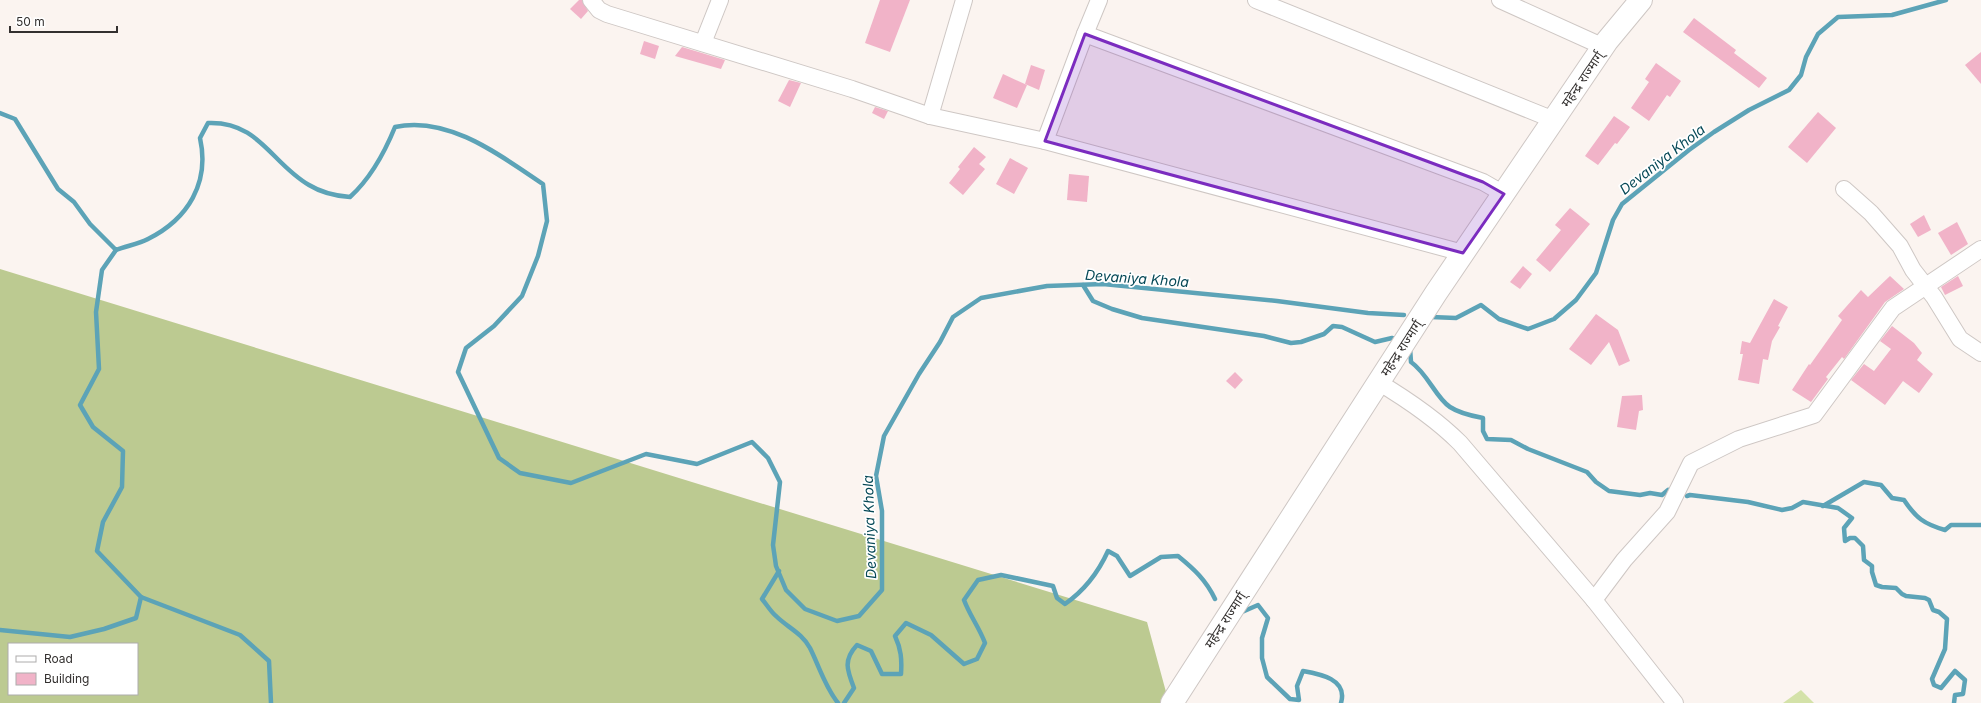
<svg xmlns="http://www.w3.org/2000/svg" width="1981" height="703" viewBox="0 0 1981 703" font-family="Inter,'Noto Sans Devanagari',sans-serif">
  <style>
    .green { fill: #d4e2a9 }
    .forest { fill: #bcca91; fill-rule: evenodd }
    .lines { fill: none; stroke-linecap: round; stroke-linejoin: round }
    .stream { stroke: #5ca3b7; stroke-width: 4.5 }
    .building { fill: #f1b3c8 }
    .minor-casing { stroke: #cec7c4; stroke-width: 18 }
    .trunk-casing { stroke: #cec7c4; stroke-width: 24 }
    .minor { stroke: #fff; stroke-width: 16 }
    .trunk { stroke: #fff; stroke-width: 22 }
    .marked { fill: #7b2cbf; fill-opacity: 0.2; stroke: #7b2cbf; stroke-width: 3; stroke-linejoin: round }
    .labels { text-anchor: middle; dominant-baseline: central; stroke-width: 3.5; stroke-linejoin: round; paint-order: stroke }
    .street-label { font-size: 13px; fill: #33302f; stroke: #fff }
    .water-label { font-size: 14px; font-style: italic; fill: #054856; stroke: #fff }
  </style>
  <rect width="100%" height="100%" fill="#fbf4f0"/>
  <path class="green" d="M1801,690L1814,703H1783Z"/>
  <path class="forest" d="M0,269L1147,622L1169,703H0ZM9,644H137V694H9Z"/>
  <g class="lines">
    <g class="stream">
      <path d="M0,113L15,119L58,189L74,202L90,224L116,250C126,246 139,244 148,239C188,219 210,183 200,138L208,123C259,121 271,163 309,185C322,193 336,196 350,197C371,178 384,154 395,127C448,115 501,156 543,184L547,221L538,256L522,296L494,326L466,348L458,372L499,458L520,473L571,483L646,454L697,464L752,442L768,458L780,482L773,545L776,566L786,590L805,609L837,621L859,616L882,590V511L876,476L884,436L919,374L940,342L953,317L981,298L1047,286L1103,284L1277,301L1368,313L1404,315"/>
      <path d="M1083,285L1093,301L1112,309L1142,318L1264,336L1291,343L1301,342L1324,334L1333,326L1342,327L1375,342L1392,338L1399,340"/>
      <path d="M1431,317L1456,318L1481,305L1499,319L1528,329L1554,319L1576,300L1596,273L1613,220L1622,204L1689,150L1714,132L1749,110L1789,90L1801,75L1806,57L1818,34L1838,17L1892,15L1946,0"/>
      <path d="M1410,348L1411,362C1428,374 1436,398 1450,407C1459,413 1472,416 1483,418V431L1487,439L1511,440L1528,449L1587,472L1596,482L1609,491L1640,495L1650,493L1662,495L1668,490"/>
      <path d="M1687,496L1690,495L1748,502L1782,510L1792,508L1803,502L1838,508L1852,518L1844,528L1845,541L1850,538H1855L1863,546L1864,560L1872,566V572L1876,585L1882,587L1896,588L1902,594L1906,596L1925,598L1929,600L1933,610L1939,612L1947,619L1945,649L1932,679L1934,685L1941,688L1955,671L1965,680L1963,694L1955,695L1954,703"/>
      <path d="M1823,506L1864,482L1881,485L1892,498L1904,500C1916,518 1924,524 1945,530L1951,525H1981"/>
      <path d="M779,571L762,599C767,605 771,612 776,616C787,627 802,633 810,648C819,666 825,687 838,703"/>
      <path d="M141,597L240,635L269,661L271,703"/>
      <path d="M1242,612L1258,605L1268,618L1262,638V658L1267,677L1290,699L1299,700L1297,686L1303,671C1320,674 1348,679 1341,703"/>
      <path d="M0,630L70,637L104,629L136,618L141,597L97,551L103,522L122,487L123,451L93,427L80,405L99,369L96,312L102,270L116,250"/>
      <path d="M844,703L854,688C847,670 843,660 857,645L871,651L882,674H901C902,659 901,649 895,636L906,623L931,635L964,664L977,659L985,643C979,627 970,616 964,600L978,580L1001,575L1053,586L1057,598L1065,604C1085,590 1098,573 1108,551L1117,556L1130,576L1161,557L1178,556C1194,569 1206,580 1215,599"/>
    </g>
  </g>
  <g class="building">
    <path d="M579,0H582L588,11L581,19L570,9Z"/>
    <path d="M880,0H910L890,52L865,43Z"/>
    <path d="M1694,18L1736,50L1734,53L1767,78L1759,88L1683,32Z"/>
    <path d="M644,41L659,46L655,59L640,54Z"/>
    <path d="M682,47L725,60L721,69L675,56Z"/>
    <path d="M1981,52V84L1965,65Z"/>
    <path d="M1656,63L1681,81L1670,97L1667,95L1649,121L1631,108L1649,82L1645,79Z"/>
    <path d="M1031,65L1045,70L1039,90L1025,84Z"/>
    <path d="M1003,74L1027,85L1017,108L993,98Z"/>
    <path d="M789,80L801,83L790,107L778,101Z"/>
    <path d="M875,107L888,111L884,119L872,113Z"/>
    <path d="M1818,112L1836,128L1807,163L1788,147Z"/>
    <path d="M1614,116L1630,127L1617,144L1615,143L1598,165L1585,156Z"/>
    <path d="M974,147L986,157L979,164L985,169L963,195L949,183L960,169L958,167Z"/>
    <path d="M1010,158L1028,168L1014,194L996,184Z"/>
    <path d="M1069,174L1089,176L1087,202L1067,200Z"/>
    <path d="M1570,208L1590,224L1550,272L1536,260L1561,230L1555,225Z"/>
    <path d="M1924,215L1931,230L1918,237L1910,224Z"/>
    <path d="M1957,222L1968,244L1951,255L1938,233Z"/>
    <path d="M1523,266L1532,274L1520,289L1510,282Z"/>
    <path d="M1890,276L1904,289L1885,302L1844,359L1842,357L1826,377L1828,379L1811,402L1792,390L1809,364L1810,365L1842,320L1838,316L1861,290L1868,297Z"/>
    <path d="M1958,276L1963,286L1945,295L1941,287Z"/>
    <path d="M1774,299L1788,307L1778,326L1780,327L1772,341L1768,360L1763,359L1759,384L1738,380L1743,354H1740L1742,341L1750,343Z"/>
    <path d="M1596,314L1618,330L1630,361L1619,366L1609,342L1591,365L1569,349Z"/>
    <path d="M1892,326L1914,343L1922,353L1917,360L1933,374L1919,393L1903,381L1885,405L1851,380L1864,364L1874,371L1891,349L1880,341Z"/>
    <path d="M1235,372L1243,380L1235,389L1226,381Z"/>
    <path d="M1642,395L1643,410L1639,411L1636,430L1617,427L1622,396Z"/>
  </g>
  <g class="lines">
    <g class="minor-casing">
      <g id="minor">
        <path d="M591,0L599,10L607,14L852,89L930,116L1045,141L1463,253"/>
        <path d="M1256,0L1554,120"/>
        <path d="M1500,0L1604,47"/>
        <path d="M1085,34L1483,182L1504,194"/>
        <path d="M703,43L720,0"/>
        <path d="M930,116L964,0"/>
        <path d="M1045,141L1085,34L1099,0"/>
        <path d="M1844,189L1871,213L1900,246L1913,270L1934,297L1960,339L1981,353"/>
        <path d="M1378,382C1408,400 1435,418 1460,443L1594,600L1675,703"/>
        <path d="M1594,600L1624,560L1667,512L1691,463L1739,439L1814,415L1893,308L1981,249"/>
      </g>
    </g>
    <g class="trunk-casing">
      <path id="trunk" d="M1172,703L1436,293L1607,41L1641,0"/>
    </g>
    <use href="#minor" class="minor"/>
    <use href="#trunk" class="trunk"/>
  </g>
  <path class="marked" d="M1085,34L1483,182L1504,194L1463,253L1045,141Z"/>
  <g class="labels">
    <g class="street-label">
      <text transform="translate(1582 79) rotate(-56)">महेन्द्र राज्मार्ग्</text>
      <text transform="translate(1401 348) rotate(-57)">महेन्द्र राज्मार्ग्</text>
      <text transform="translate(1225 620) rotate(-57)">महेन्द्र राज्मार्ग्</text>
    </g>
    <g class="water-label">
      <text transform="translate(1662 159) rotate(-38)">Devaniya Khola</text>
      <text transform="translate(1137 278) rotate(4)">Devaniya Khola</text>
      <text transform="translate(869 527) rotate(-92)">Devaniya Khola</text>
    </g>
  </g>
  <rect x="8" y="643" width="130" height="52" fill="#ffffff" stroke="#adacac"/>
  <rect x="16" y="656" width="20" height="6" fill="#ffffff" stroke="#adacac"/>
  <text x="44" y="663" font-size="12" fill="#33302f">Road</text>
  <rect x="16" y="673" width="20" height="12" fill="#f1b3c8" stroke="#adacac"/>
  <text x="44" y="683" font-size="12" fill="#33302f">Building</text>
  <path d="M10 26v6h107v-6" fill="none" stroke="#33302f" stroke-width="2"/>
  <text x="16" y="26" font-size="12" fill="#33302f" stroke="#ffffff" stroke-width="3" paint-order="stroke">50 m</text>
</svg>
